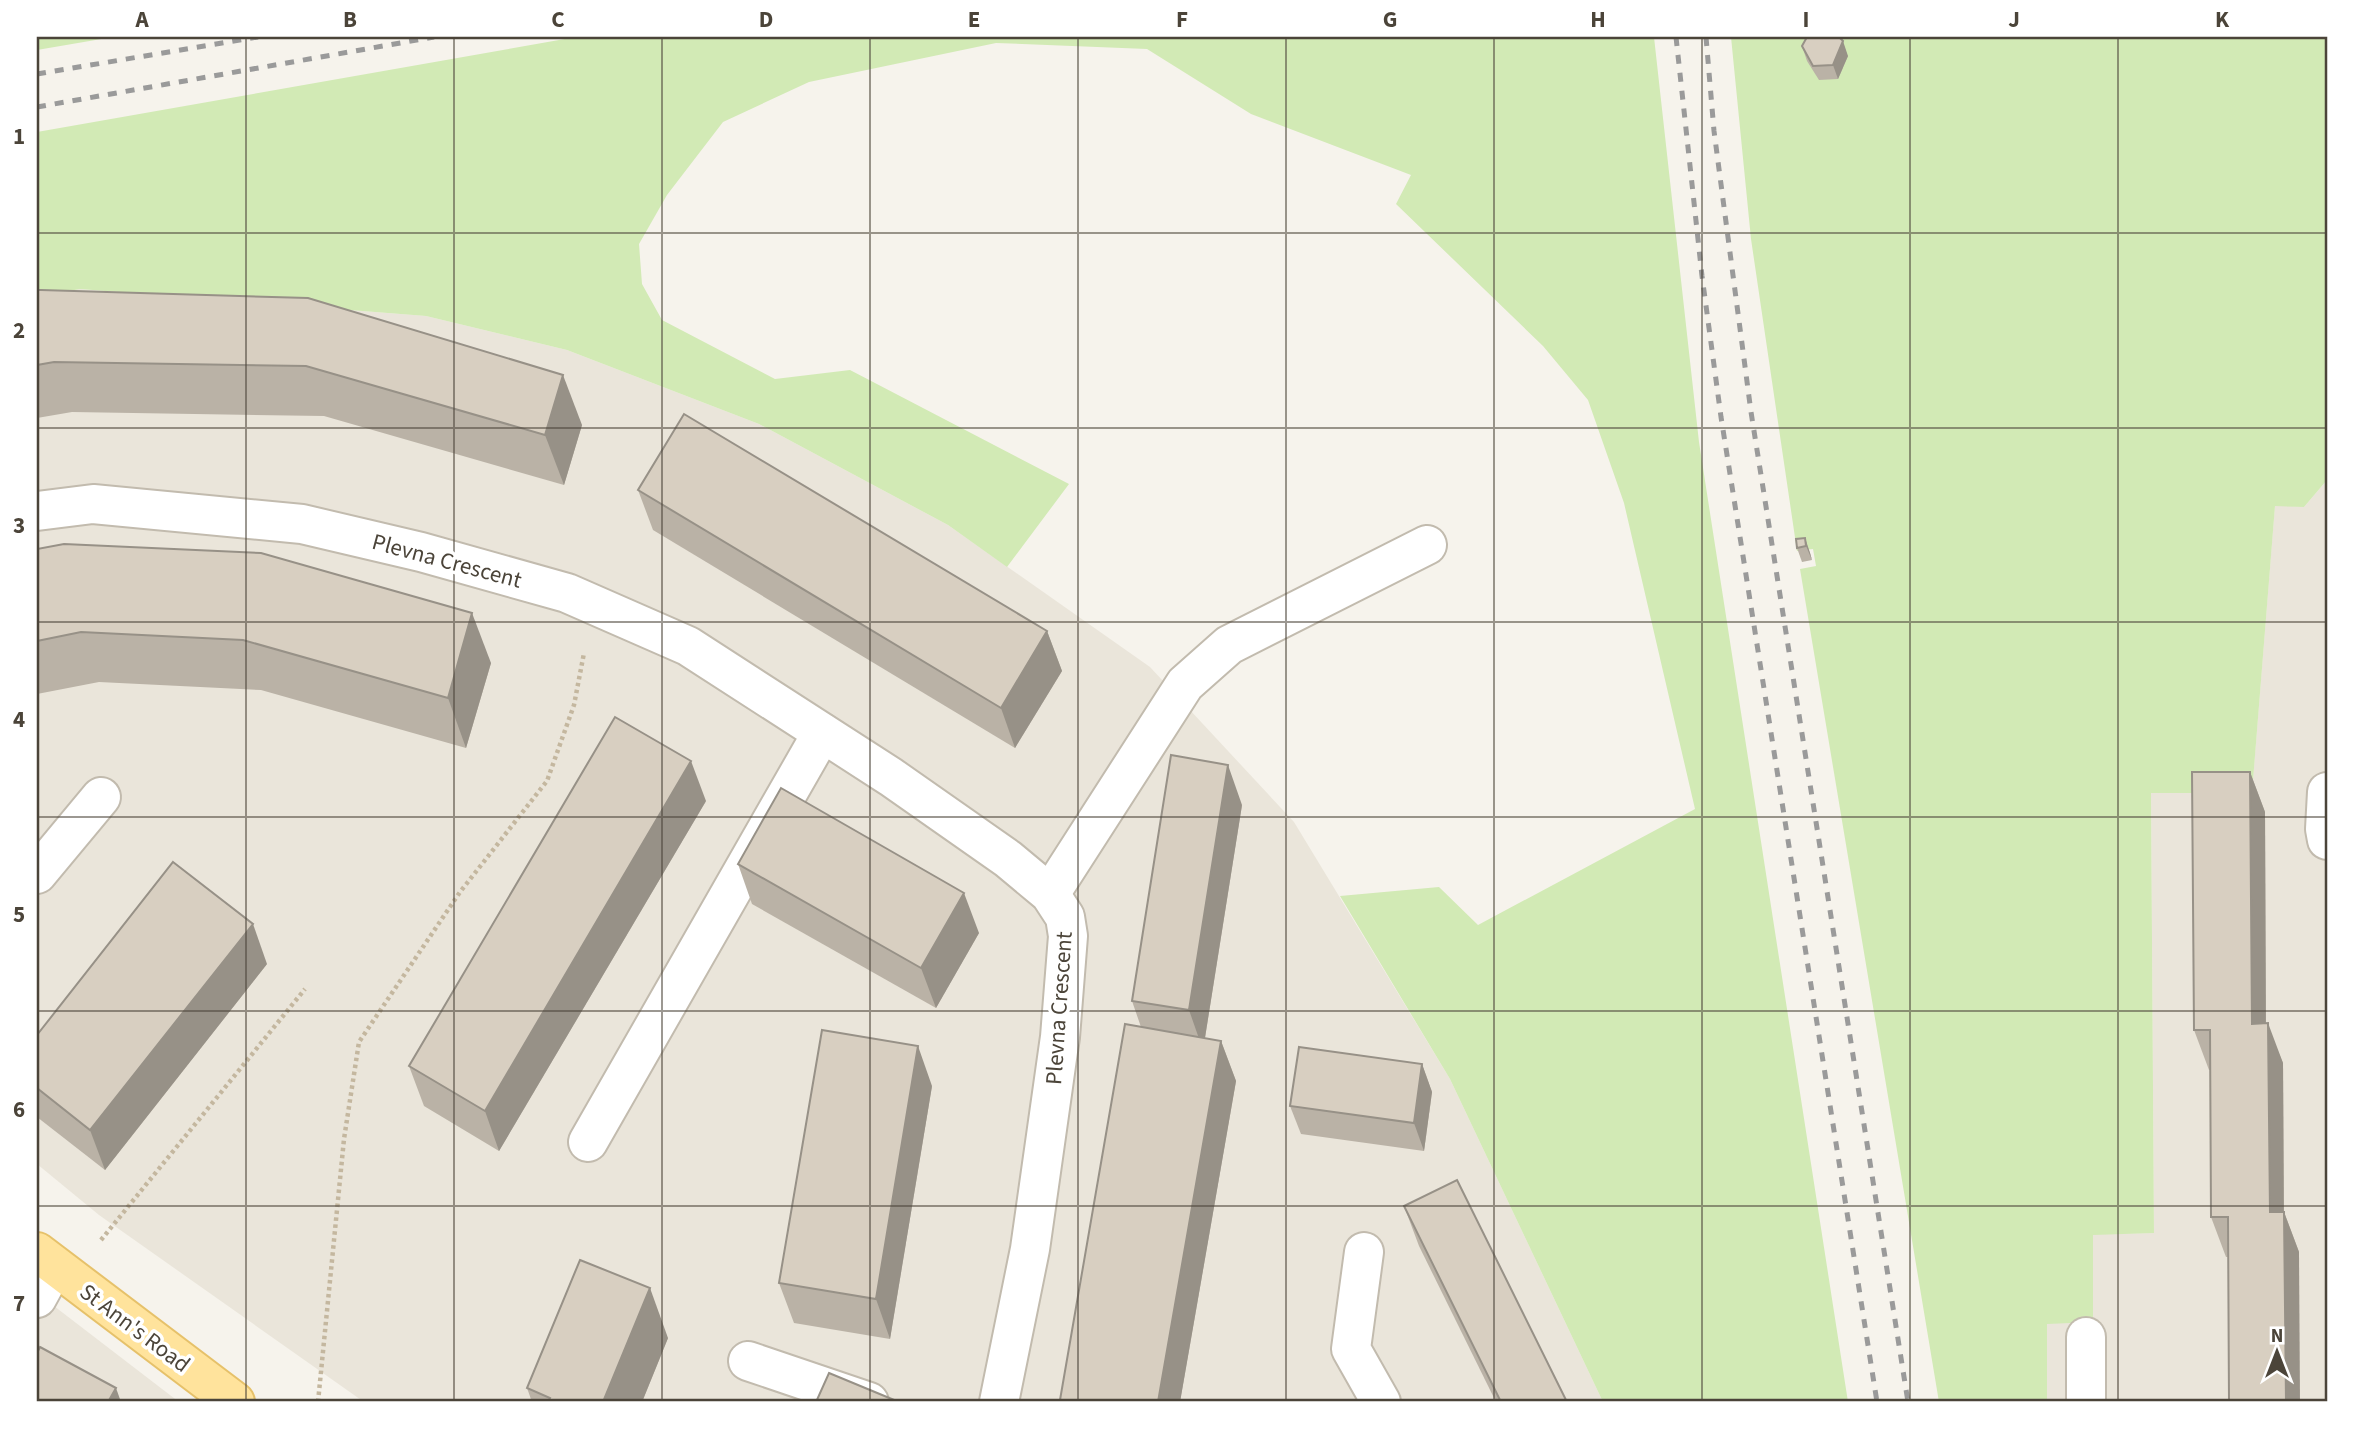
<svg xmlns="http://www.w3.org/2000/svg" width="2364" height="1439" viewBox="0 0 2364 1439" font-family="'Source Sans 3',sans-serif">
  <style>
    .residential { fill: #eae5da }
    .green { fill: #d2eab5 }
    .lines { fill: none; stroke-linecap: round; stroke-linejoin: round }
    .minor-casing { stroke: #c2bbae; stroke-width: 42 }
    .major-casing { stroke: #e6c16a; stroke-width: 42 }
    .path { stroke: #c4b79f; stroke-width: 4.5; stroke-dasharray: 3.5 3.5; stroke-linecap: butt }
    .minor { stroke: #fff; stroke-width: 38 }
    .major { stroke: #ffe39c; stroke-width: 38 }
    .rail { stroke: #9a9a9a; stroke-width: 5; stroke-dasharray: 9 9; stroke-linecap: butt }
    .wall { fill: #bab2a6 }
    .shaded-wall { fill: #979187 }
    .building { fill: #d8cfc1; stroke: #979187; stroke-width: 2 }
    .grid { fill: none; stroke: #4b4439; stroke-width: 2; stroke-opacity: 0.55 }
    .labels { text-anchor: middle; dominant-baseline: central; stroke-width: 7; stroke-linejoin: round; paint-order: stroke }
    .street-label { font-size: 23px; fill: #4b4439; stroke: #fff }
    .neatline { fill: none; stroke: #4b4439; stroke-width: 2.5 }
    .grid-label { font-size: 23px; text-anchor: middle; font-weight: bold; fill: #4b4439 }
  </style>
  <rect width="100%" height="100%" fill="#f6f3ec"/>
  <g class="residential">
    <path d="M80,289L426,316L567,350L759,424L948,525L1150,667L1294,822L1450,1079L1603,1402H364L99,1215L37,1164V297Z"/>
    <path d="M2327,480V1402H2047V1323L2093,1322V1234L2154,1233L2151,793L2252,792L2275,505L2304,507Z"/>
    <path d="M37,1293L179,1402H37Z"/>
  </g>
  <g class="green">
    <path d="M37,37H113L37,50Z"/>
    <path d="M576,37H1654L1699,442L1848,1402H1603L1450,1079L1340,896L1439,887L1478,925L1695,809L1624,503L1588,400L1543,346L1396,204L1411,175L1251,114L1147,49L996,43L809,82L723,122L667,195L639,244L642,284L662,320L775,379L850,370L1069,484L1007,567L948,525L759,424L567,350L426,316L80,289L37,297V132Z"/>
    <path d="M1731,37H2327V480L2304,507L2275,506L2252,793H2151L2154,1233L2093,1235V1322L2047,1324V1402H1939L1800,569L1816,566L1813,549L1797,551L1751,239Z"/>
  </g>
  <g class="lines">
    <g class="minor-casing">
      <g id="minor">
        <path d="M37,511L93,504L302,524L421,552L567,593L688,646L891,777L1008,859L1050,894L1065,917L1068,936L1060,1037L1030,1249L999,1402"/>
        <path d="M2327,792L2325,829L2327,840"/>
        <path d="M37,874L101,797"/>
        <path d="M1050,894L1185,684L1229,645L1427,545"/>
        <path d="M588,1142L822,733"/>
        <path d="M1364,1252L1351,1349L1381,1402"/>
        <path d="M37,1298L54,1267"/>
        <path d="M748,1361L869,1402"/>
        <path d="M2086,1402V1337"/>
      </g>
    </g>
    <g class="major-casing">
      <path id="major" d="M37,1252L235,1402"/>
    </g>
    <g class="path">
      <path d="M101,1240L305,989"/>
      <path d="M318,1402L344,1139L359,1042L460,892L547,781L574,705L584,653"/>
    </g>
    <use href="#minor" class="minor"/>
    <use href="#major" class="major"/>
    <g class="rail">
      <path d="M1676,37L1702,276L1721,417L1877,1402"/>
      <path d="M1706,37L1714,131L1751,412L1908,1402"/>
      <path d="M37,74L258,37"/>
      <path d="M37,107L434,37"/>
    </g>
  </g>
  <g class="wall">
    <path d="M1802,46L1848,56L1838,79L1819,80L1807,61Z"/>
    <path d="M37,290L582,425L564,485L324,416L72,412L37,418Z"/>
    <path d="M638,490L1047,631L1062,671L1015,748L653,530Z"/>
    <path d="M1805,538L1810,553L1812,560L1802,562L1797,548Z"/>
    <path d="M37,549L491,663L466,748L261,690L99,682L37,694Z"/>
    <path d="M2250,772L2265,812L2266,1023L2283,1063L2284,1212L2299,1252L2226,1257L2211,1217L2210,1070H2209L2194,1030Z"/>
    <path d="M706,801L499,1151L424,1106L409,1066Z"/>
    <path d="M1242,805L1205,1038L1221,1041L1236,1081L1180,1402H1061L1060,1400L1141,1027L1132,1001Z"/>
    <path d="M738,864L979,933L936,1008L752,904Z"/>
    <path d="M267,964L105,1170L37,1117V1035Z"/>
    <path d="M1422,1064L1432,1092L1424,1151L1301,1134L1290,1106Z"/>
    <path d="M932,1086L890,1339L794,1323L779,1283Z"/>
    <path d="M1404,1206L1567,1402H1496L1419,1246Z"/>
    <path d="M668,1338L642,1402H532L527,1388Z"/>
  </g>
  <g class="shaded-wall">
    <path d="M1843,41L1848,56L1838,79L1833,65Z"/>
    <path d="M563,375L582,425L564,485L545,435Z"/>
    <path d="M1805,538L1810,553L1812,560L1806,546Z"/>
    <path d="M472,613L491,663L466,748L448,698Z"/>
    <path d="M1047,631L1062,671L1015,748L1001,708Z"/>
    <path d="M691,761L706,801L499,1151L485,1111Z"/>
    <path d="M1228,765L1242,805L1203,1050L1189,1010Z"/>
    <path d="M2250,772L2265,812L2266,1064L2252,1024Z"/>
    <path d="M964,893L979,933L936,1008L921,968Z"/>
    <path d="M253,924L267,964L105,1170L90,1130Z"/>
    <path d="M2268,1023L2283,1063L2284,1252L2270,1212Z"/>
    <path d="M1221,1041L1236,1081L1180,1402H1158Z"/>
    <path d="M918,1046L932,1086L890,1339L876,1299Z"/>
    <path d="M1422,1064L1432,1092L1424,1151L1414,1123Z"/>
    <path d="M2284,1212L2299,1252L2300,1402H2286Z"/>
    <path d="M650,1288L668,1338L642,1402H603Z"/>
    <path d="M116,1388L121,1402H108Z"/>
  </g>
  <g class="building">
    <path d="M1807,37H1839L1843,41L1833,65L1813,66L1802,46Z"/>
    <path d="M37,290H41L308,298L563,375L545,435L306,366L54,362L37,365Z"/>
    <path d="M684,414L1047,631L1001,708L638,490Z"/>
    <path d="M1805,538L1806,546L1797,548L1796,539Z"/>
    <path d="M64,544L261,553L472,613L448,698L243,640L81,632L37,641V549Z"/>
    <path d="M615,717L691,761L485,1111L409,1066Z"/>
    <path d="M1171,755L1228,765L1189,1010L1132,1001Z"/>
    <path d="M2192,772H2250L2252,1024L2268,1023L2270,1212H2284L2286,1402H2229L2228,1217H2211L2210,1030H2194Z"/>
    <path d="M781,788L964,893L921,968L738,864Z"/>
    <path d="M173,862L253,924L90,1130L37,1088V1035Z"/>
    <path d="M1125,1024L1221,1041L1158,1402H1071L1060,1400Z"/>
    <path d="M822,1030L918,1046L876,1299L779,1283Z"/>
    <path d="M1299,1047L1422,1064L1414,1123L1290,1106Z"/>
    <path d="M1457,1180L1567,1402H1501L1404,1206Z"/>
    <path d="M580,1260L650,1288L603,1402H548L550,1398L527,1388Z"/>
    <path d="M40,1347L116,1388L108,1402H37V1353Z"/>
    <path d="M829,1373L899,1402H816Z"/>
  </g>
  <path class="grid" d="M246,37V1402M454,37V1402M662,37V1402M870,37V1402M1078,37V1402M1286,37V1402M1494,37V1402M1702,37V1402M1910,37V1402M2118,37V1402M37,233H2327M37,428H2327M37,622H2327M37,817H2327M37,1011H2327M37,1206H2327"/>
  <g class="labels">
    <g class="street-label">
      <text transform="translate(447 561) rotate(15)">Plevna Crescent</text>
      <text transform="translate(1059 1008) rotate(-86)">Plevna Crescent</text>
      <text transform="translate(135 1328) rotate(37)">St Ann's Road</text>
    </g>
  </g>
  <rect width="2364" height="1439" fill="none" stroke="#ffffff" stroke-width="77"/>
  <g transform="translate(2277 1352)" stroke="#ffffff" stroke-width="5" paint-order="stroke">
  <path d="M0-5L12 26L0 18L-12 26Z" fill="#4b4439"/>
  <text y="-10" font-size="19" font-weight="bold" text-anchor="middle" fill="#4b4439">N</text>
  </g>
  <rect x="38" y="38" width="2288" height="1362" class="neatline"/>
  <g class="grid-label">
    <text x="142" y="27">A</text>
    <text x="350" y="27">B</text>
    <text x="558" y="27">C</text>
    <text x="766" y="27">D</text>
    <text x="974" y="27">E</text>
    <text x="1182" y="27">F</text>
    <text x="1390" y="27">G</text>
    <text x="1598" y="27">H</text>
    <text x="1806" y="27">I</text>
    <text x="2014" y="27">J</text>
    <text x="2222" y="27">K</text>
    <text x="19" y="144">1</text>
    <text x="19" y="338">2</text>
    <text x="19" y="533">3</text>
    <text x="19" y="727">4</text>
    <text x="19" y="922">5</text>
    <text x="19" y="1117">6</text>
    <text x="19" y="1311">7</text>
  </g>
</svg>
